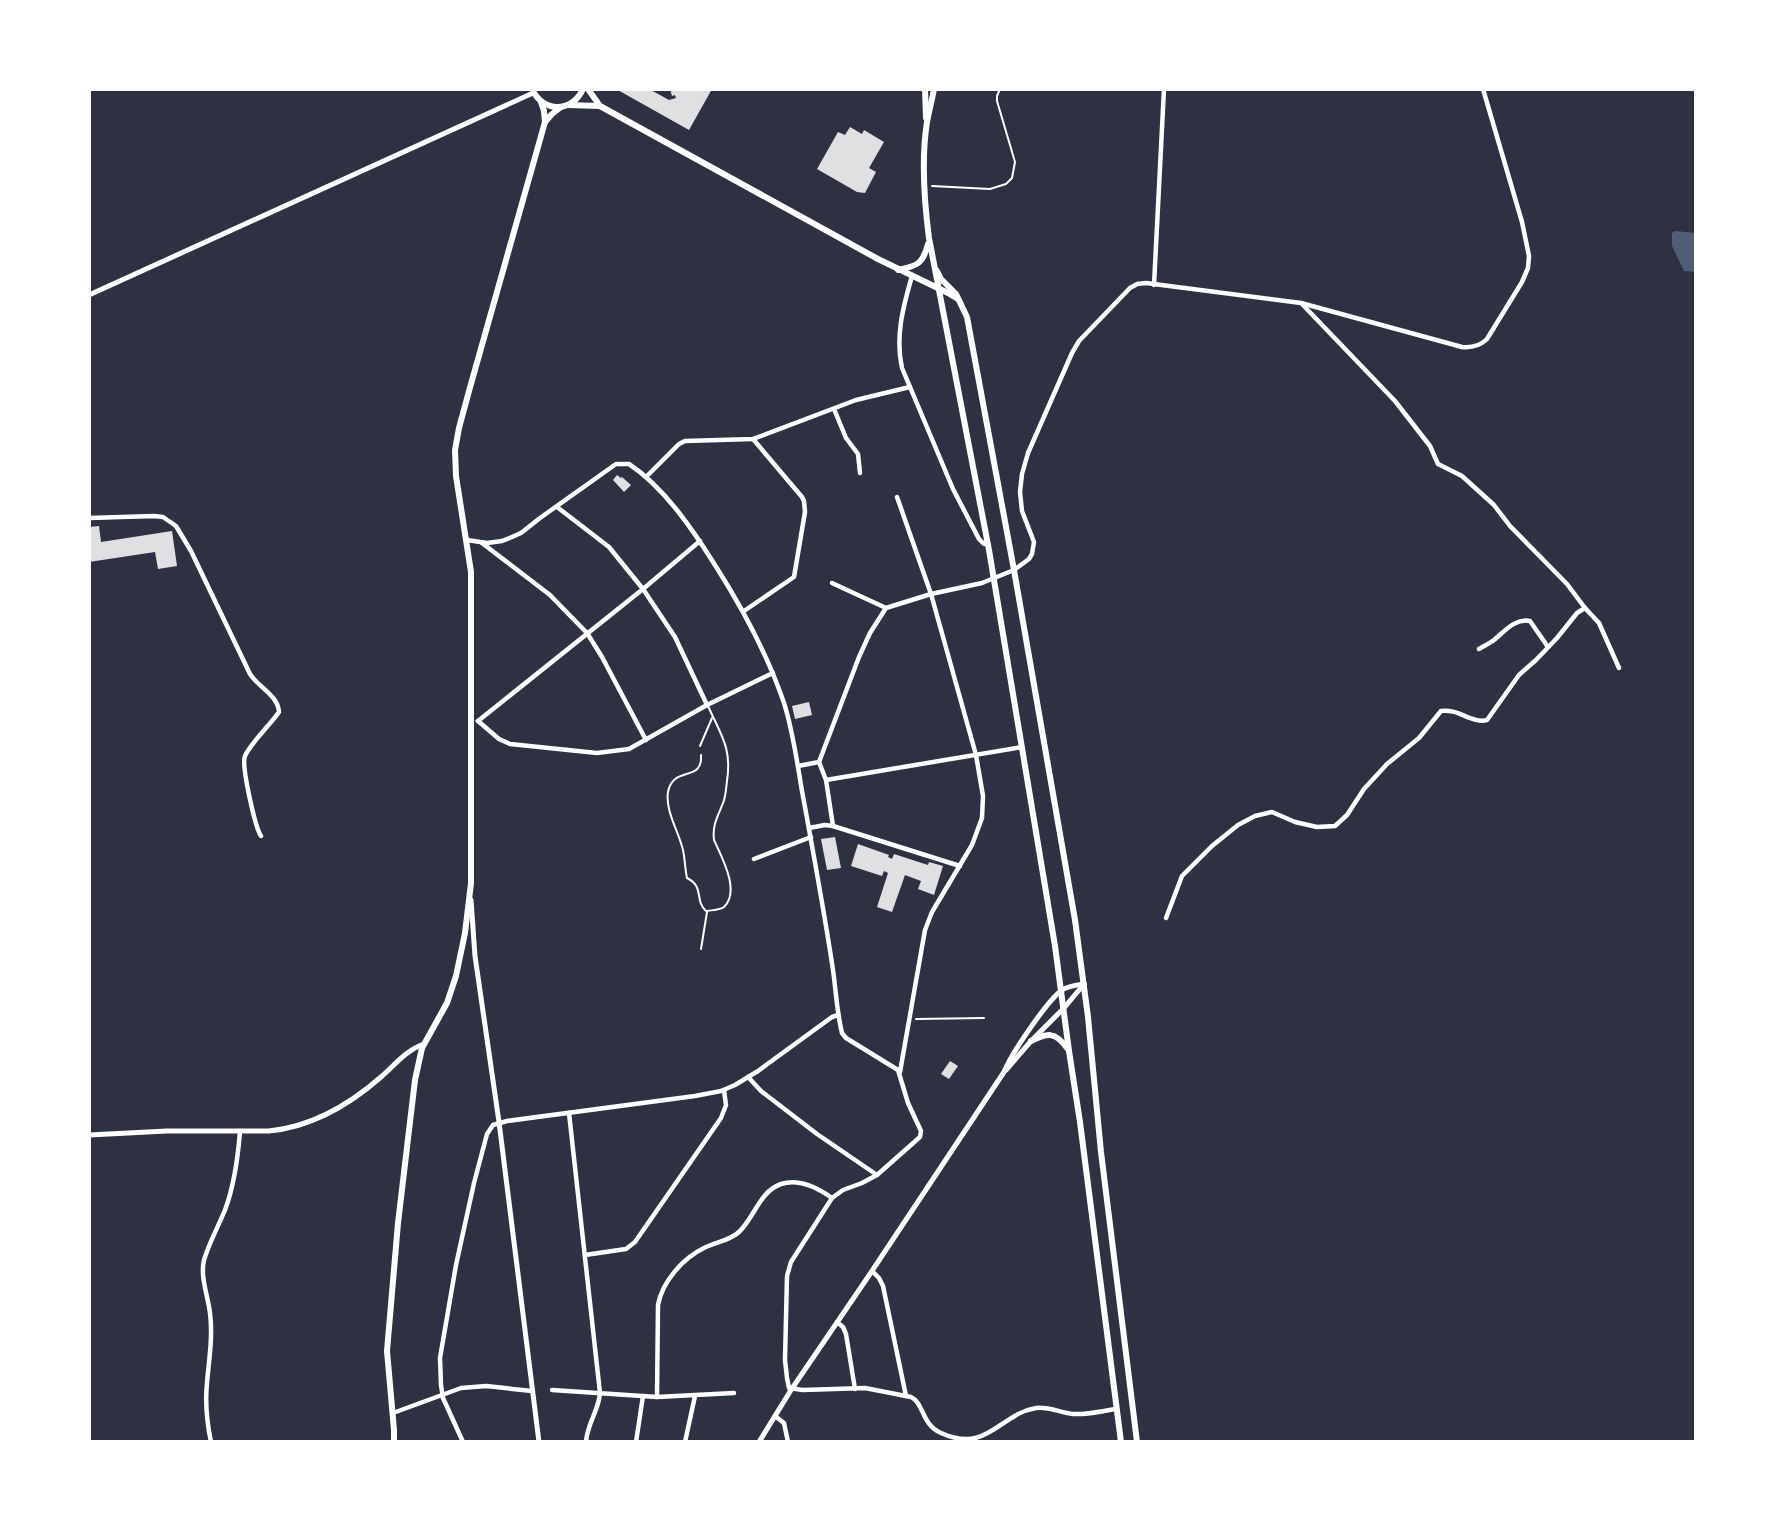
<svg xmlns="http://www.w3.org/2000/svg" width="1785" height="1531" viewBox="0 0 1785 1531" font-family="'Source Sans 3',sans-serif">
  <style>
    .water { fill: #4f5d75 }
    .building { fill: #e0e0e3 }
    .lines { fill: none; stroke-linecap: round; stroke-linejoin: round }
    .path { stroke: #fff; stroke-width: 2 }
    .service { stroke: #fff; stroke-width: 2 }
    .minor { stroke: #fff; stroke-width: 4.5 }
    .tertiary { stroke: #fff; stroke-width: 5 }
    .secondary { stroke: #fff; stroke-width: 6 }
  </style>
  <rect width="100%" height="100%" fill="#2d3142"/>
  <path class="water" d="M1675,231L1696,233V272L1684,271L1672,246V233Z"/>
  <g class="building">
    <path d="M616,89H649L669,100L676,98L675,95L672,96L670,89H712L689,130Z"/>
    <path d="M850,127L862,134L864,130L884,142L869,168L876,172L865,193L857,192L817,169L838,132L845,135Z"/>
    <path d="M617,475L621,478L622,477L631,485L624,492L613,480Z"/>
    <path d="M99,526L101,542L172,531L177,566L158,569L155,552L89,562V527Z"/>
    <path d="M809,702L812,715L795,719L792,706Z"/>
    <path d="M835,837L841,868L827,870L821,839Z"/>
    <path d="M858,844L889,855L888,857L892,859L894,854L928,865L929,862L943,866L934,895L918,889L921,881L905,875L892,912L877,907L888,873L884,871L882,876L851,866Z"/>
    <path d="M950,1061L958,1066L949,1079L941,1074Z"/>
  </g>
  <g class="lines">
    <path class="path" d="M916,1019L984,1018"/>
    <g class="service">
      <path d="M932,186L990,189L1006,184L1012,178L1015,162L997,101V96L1000,89"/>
      <path d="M700,746L712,718"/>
      <path d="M701,755C703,783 673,765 668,792C665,811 679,832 683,850C685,859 685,869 687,878C705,887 694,900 706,911"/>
      <path d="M707,911C713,910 720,910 724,907C741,891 721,856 714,840C712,825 718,816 723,803C726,796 726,788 727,781C732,748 721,735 708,706"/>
      <path d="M701,949L707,912"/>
    </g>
    <g class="minor">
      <path d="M912,276C903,307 895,337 902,368L953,489L979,539L984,544L987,543"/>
      <path d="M1154,285L1164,89"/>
      <path d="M1302,304L1395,401L1430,446L1438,464L1462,476L1494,505L1510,526L1567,584L1585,608L1599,623L1619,668"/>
      <path d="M834,409L846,438L858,454L860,473"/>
      <path d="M646,477L679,444L685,441L753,439L856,400L910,387"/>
      <path d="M897,497L931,594L976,755L983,796L982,818L972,845L932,912L925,930L900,1072"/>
      <path d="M557,507L609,547L643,589L675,637L707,705"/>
      <path d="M89,518L154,516L163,517L176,526L191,551L250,674C259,688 278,695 279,712C270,725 250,744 245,756C241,765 255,827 261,836"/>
      <path d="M467,540L487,543L502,541L512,537L521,533L540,518L616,464H629C664,487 693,530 715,565C743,609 767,653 784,703C793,731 797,762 802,791C813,851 824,910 833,970C836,991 837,1013 842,1033L846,1038L898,1070L908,1103L921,1131L920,1137L877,1175L862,1183L843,1190L832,1198L791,1262L787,1276L785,1360L787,1378L789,1388L803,1390L865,1388L911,1397C924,1403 921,1424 941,1433C988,1454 999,1414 1036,1408C1048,1406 1061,1413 1073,1414C1087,1415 1102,1411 1116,1409"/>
      <path d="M482,543L550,595L587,633L602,657L646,740"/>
      <path d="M832,583L886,608"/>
      <path d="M744,611L794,577L805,512L804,501L802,497L753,439"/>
      <path d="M1479,649C1484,646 1490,643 1494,640C1505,631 1515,618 1530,621L1548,647"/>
      <path d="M478,721L499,739L510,744L597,753L629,749L707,705L773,673"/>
      <path d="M478,721L643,589L700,541"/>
      <path d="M819,762L826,780L833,826"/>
      <path d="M798,766L819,762L859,657L870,633L886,608L931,594L982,583L1014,570L1029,559L1032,554L1034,542L1022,511L1020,492L1022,474L1028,453L1072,353L1079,341L1130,288L1137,284L1146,283L1301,303L1462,347C1472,348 1480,346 1487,339L1522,282L1528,268L1529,256L1522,222L1483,89"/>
      <path d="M826,780L1022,747"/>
      <path d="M809,828L825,825L833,826L960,866"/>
      <path d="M754,859L811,837"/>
      <path d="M1166,918L1182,876L1212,846L1238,825L1255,816L1272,812L1295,822L1317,827L1335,826L1347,815L1364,789L1387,764L1419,738L1441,711C1458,708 1472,724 1487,720L1519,675L1536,660L1557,638L1577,613L1585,608"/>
      <path d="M748,1077L761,1091L817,1134L877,1175"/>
      <path d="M569,1113L600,1393C599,1410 587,1424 586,1442"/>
      <path d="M585,1255L626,1249L635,1242L721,1118L726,1105L724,1090"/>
      <path d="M872,1271L879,1278L883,1286L906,1396"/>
      <path d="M837,1322L843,1327L846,1334L855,1389"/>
      <path d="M552,1390L657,1397L734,1393"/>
      <path d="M657,1397L658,1305C662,1282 683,1258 704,1248C716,1242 729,1241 739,1232C754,1218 760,1191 781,1184C800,1178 818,1188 832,1198"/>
      <path d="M393,1413L461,1388L486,1386L532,1391"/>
      <path d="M775,1416L784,1423L788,1442"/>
      <path d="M211,1442C207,1423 205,1402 207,1383C209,1359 213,1337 210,1313C208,1296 200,1277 204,1260C209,1243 218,1227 225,1210C234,1186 238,1157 240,1131"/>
      <path d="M463,1442L443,1398L441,1385L440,1358L456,1265L474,1183L487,1134L493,1125L507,1121L695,1096L721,1091L735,1085L758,1071L832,1017L838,1015"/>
      <path d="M636,1442L643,1396"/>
      <path d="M685,1442L695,1396"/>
    </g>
    <g class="tertiary">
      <path d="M89,295L533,93"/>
      <path d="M471,900L475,956L499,1122L539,1442"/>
      <path d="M1006,1070L1031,1041L1064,1008L1084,984"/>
      <path d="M89,1135L167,1131H269C311,1127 349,1105 381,1077C395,1065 406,1050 424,1044"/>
      <path d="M759,1442L791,1390L872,1271L1004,1072C1011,1054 1047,1001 1062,990C1068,986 1076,985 1084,984"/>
    </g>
    <g class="secondary">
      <path d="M532,89C543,113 572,113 583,89"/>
      <path d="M588,89L600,106"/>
      <path d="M925,89L926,118"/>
      <path d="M934,89C932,100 929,111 927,122C921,160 924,200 929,238L989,550L1055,946L1069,1051L1080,1122L1121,1442"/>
      <path d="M568,105L600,106L878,259L948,293L958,299"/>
      <path d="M545,122L552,114L561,107"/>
      <path d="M898,270C917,266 923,264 928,244"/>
      <path d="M937,271L941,279L956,294L967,317L1014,570L1075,920L1088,1017L1101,1152L1137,1442"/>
      <path d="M1031,1041C1047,1033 1055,1031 1067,1048"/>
      <path d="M394,1442V1430L387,1351L398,1223L415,1080L422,1048L447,1003L456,976L465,933L471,883V572L456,476L455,450L459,428L469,391L545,122L544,111L541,102"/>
    </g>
  </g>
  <rect width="1785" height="1531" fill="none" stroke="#ffffff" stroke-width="182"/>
</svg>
